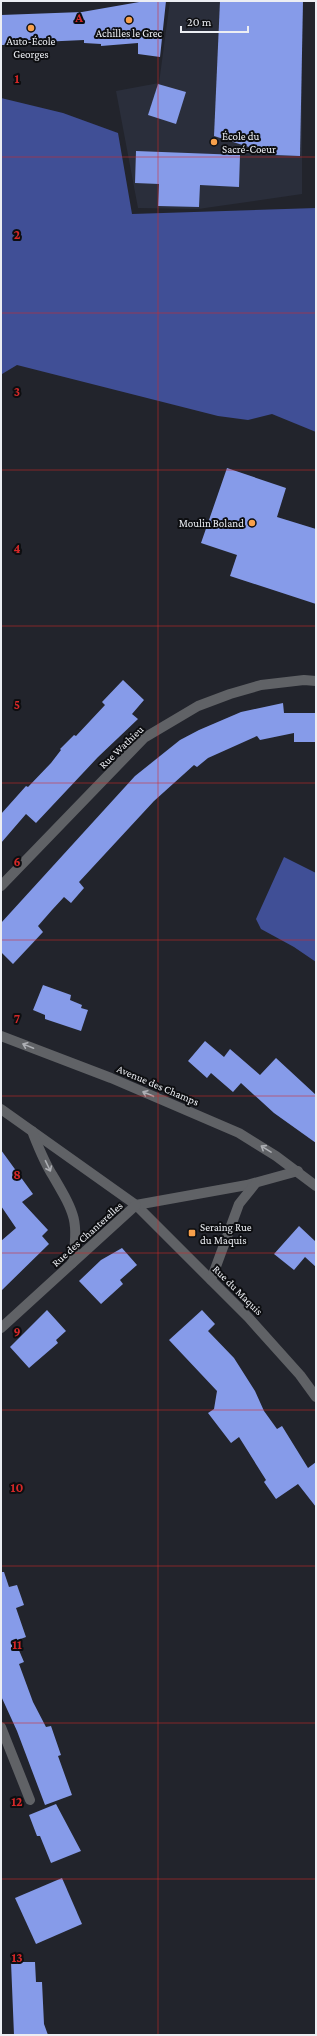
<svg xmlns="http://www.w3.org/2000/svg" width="317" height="2036" viewBox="0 0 317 2036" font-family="'Crimson Pro',serif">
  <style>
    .built { fill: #2a2e3b }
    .forest { fill: #404f96 }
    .building { fill: #869be9 }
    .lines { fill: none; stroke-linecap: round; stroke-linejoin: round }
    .minor { stroke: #606266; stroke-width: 10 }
    .oneway { stroke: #adafb4 }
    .grid { fill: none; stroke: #d62828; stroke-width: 1; stroke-opacity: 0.55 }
    .poi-dot { fill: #f8a04b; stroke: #0d0e11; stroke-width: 1.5 }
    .labels { text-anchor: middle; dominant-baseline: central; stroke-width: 4; stroke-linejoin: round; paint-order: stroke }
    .poi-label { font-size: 11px; fill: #eceef3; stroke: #0d0e11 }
    .street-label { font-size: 11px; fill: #eceef3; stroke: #0d0e11 }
    .grid-label { font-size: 13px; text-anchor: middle; font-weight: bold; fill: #d62828; stroke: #0d0e11; stroke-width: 4; stroke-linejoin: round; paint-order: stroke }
  </style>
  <rect width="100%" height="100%" fill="#22242c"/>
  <path class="built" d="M170,1H243L244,47L302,50V194L198,209L138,208L116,91L159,83Z"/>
  <g class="forest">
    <path d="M1,98L63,113L118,133L132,214L316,208V432L272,414L248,420L218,416L17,365L2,374L1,377Z"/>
    <path d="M284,857L316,873V962L294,947L261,929L256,919Z"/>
  </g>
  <g class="building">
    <path d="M145,1H166L160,57L138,54V43L101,46V44L84,43V40L40,42V45H1V15L82,12Z"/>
    <path d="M220,1H303L300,156L274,155L214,136Z"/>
    <path d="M158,84L186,92L176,124L148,115Z"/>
    <path d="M136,151L240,155L239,187L200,185L199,207L158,206L159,184L135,183Z"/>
    <path d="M227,468L286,488L277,517L316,529V604L230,576L237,555L201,543Z"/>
    <path d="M123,680L144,700L132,714L138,719L98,757L36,823L26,814L1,843V814L26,786L28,787L51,763L61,750L60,749L74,735L76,736L105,705L102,702Z"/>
    <path d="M283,703L284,713H316V742H294V733L260,740L257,736L208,758L197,767L194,765L154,801L79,882L84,888L71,903L64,897L52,910L38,926L43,932L13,964L1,952V923L135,776L180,740L199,730L241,712Z"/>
    <path d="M43,985L71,995L70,1000L82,1005L81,1008L88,1010L81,1031L45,1019V1015L33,1010Z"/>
    <path d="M205,1041L224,1057L230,1049L260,1075L276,1058L316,1095V1143L274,1113L241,1083L233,1092L211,1073L207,1078L188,1061Z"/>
    <path d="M1,1150L33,1194L22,1202L48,1230L42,1236L49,1244L1,1291V1241L16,1228L1,1206Z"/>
    <path d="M299,1226L316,1242V1267L305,1257L294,1270L274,1254Z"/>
    <path d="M122,1248L137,1265L120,1280L123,1284L101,1304L79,1281L101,1260Z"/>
    <path d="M47,1310L66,1331L56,1340L58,1343L29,1368L10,1347Z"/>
    <path d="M202,1310L215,1324L208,1331L234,1358L255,1391L264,1411L277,1429L282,1426L308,1468L316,1462V1507L298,1484L276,1499L264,1482L266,1480L239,1437L231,1443L208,1413L214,1409L217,1391L169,1340Z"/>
    <path d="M1,1572H4L9,1587L17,1585L24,1605L16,1608L26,1637L15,1641L24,1662L19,1664L33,1702L46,1727L51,1726L61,1755L58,1756L72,1795L45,1805L17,1731L1,1696Z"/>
    <path d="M56,1804L81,1851L51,1863L40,1836H37L29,1815Z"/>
    <path d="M62,1878L82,1924L36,1944L15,1898Z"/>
    <path d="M11,1962H35L36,1982H42L44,2024L48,2035H14Z"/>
  </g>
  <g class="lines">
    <g class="minor">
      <path d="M1,886L144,738L198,706L230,694L261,685L304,680L316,681"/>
      <path d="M1,1036L111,1078L239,1133L276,1156L316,1186"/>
      <path d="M1,1109L136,1205L248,1317L300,1375L316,1397"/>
      <path d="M32,1131C38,1146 44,1162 53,1176C74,1212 80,1221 72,1263"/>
      <path d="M136,1205L247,1185L298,1171"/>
      <path d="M211,1280L239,1204L255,1184"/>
      <path d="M1,1328L136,1205"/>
      <path d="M1,1727L30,1800"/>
    </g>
  </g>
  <defs><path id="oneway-shaft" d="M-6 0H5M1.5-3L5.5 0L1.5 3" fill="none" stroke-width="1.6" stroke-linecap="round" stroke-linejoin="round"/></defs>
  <g class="oneway">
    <use href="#oneway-shaft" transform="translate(28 1046) rotate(-158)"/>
    <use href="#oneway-shaft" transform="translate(148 1094) rotate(-157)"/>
    <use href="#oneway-shaft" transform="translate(266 1149) rotate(-148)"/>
    <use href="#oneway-shaft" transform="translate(48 1166) rotate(64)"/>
  </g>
  <path class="grid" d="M158,1V2035M1,157H316M1,313H316M1,470H316M1,626H316M1,783H316M1,940H316M1,1096H316M1,1253H316M1,1410H316M1,1566H316M1,1723H316M1,1879H316"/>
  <g class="poi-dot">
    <circle cx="129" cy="20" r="4"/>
    <circle cx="31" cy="28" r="4"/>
    <circle cx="214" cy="142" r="4"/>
    <circle cx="252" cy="523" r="4"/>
    <rect x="188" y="1229" width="8" height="8" rx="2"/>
  </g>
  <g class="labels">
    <g class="poi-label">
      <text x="129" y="33">Achilles le Grec</text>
      <text x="31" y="41">Auto-École<tspan x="31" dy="13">Georges</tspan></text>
      <text x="222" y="136" text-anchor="start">École du<tspan x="222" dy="13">Sacré-Coeur</tspan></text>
      <text x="244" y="523" text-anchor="end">Moulin Boland</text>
      <text x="200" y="1227" text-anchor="start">Seraing Rue<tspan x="200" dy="13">du Maquis</tspan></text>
    </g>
    <g class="street-label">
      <text transform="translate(121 747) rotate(-44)">Rue Wathieu</text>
      <text transform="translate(158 1085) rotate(23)">Avenue des Champs</text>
      <text transform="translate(87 1234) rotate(-42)">Rue des Chanterelles</text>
      <text transform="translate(238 1290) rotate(45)">Rue du Maquis</text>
    </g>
  </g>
  <g class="grid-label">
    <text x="79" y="22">A</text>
    <text x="17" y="83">1</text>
    <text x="17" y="239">2</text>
    <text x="17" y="396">3</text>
    <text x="17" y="553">4</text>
    <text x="17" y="709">5</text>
    <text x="17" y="866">6</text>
    <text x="17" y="1023">7</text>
    <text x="17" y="1179">8</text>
    <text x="17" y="1336">9</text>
    <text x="17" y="1492">10</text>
    <text x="17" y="1649">11</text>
    <text x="17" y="1806">12</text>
    <text x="17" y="1962">13</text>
  </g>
  <rect width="317" height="2036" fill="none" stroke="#eceef3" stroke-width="4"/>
  <path d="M181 26v6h67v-6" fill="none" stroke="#eceef3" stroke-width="2"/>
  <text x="187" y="26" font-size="12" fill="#eceef3" stroke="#0d0e11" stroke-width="3" paint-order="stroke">20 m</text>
</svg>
